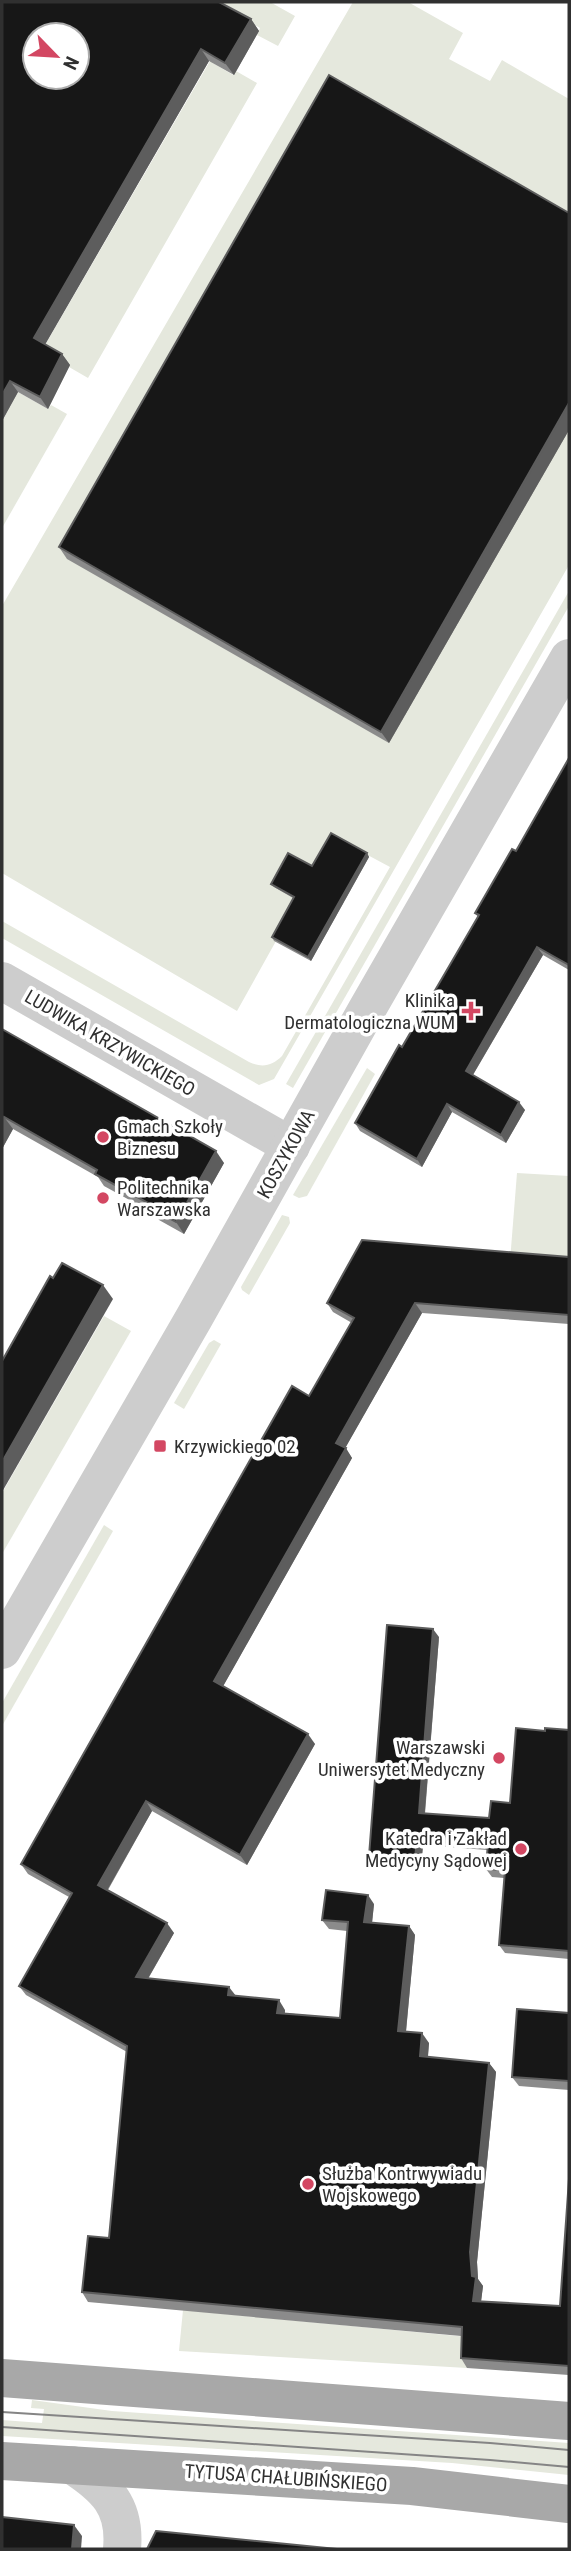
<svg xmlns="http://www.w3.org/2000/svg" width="571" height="2551" viewBox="0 0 571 2551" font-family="'Roboto Condensed',sans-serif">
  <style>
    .green { fill: #e5e8dd }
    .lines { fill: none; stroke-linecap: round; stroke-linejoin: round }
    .minor { stroke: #cdcdcd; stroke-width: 38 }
    .major { stroke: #a8a8a8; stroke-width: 38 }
    .tram { stroke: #858585; stroke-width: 2 }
    .wall { fill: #8b8b8b }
    .shaded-wall { fill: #5d5d5d }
    .building { fill: #171717; stroke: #5d5d5d; stroke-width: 2; fill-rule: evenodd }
    .poi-dot { fill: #d34762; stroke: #fff; stroke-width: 2.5 }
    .labels { text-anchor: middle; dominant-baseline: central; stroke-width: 7; stroke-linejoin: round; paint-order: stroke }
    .poi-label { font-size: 19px; fill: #303030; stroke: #fff; text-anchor: start }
    .street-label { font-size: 19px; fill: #303030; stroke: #fff }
  </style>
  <rect width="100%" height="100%" fill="#fff"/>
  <g class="green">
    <path d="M207,2H270L295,16L278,46L257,35L260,28L248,21L213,63L233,75L236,71L257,83L88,378L69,367L30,371L235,18Z"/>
    <path d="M353,2H408L463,33L449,59L490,81L502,60L569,99V565L274,1079L259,1085L2,938V921L249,1062C262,1068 272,1066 282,1056L390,867L334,837L237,1011L2,873V606Z"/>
    <path d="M18,392L48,409L51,405L67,414L2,528V421Z"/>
    <path d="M569,591V606L293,1088L286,1084Z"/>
    <path d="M367,1068L375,1074L307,1196L299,1198L293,1195Z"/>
    <path d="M517,1173L569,1176V1266L510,1261Z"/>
    <path d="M282,1215L289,1217L290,1223L249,1295L242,1290L241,1287Z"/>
    <path d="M104,1316L131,1331L2,1554V1493Z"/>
    <path d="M214,1340L221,1344L184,1409L174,1403L209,1343Z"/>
    <path d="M104,1525L113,1531L2,1726V1703Z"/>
    <path d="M183,2310L468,2337L467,2368L179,2351Z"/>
    <path d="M32,2400L112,2411L569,2443V2475L452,2463L2,2436V2420L42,2423L44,2409L31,2408Z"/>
  </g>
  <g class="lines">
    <g class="minor">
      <path d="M2,981L291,1146"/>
      <path d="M2,1650L194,1318L366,1011L569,658"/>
      <path d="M72,2465C106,2487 126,2506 122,2549"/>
    </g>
    <g class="major">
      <path d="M2,2378L569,2421"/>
      <path d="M2,2461L412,2486L569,2504"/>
    </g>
    <g class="tram">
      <path d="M2,2412L490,2443L569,2450"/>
      <path d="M2,2427L490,2460L569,2467"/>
    </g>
  </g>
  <g class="wall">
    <path d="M2,2L251,19L259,31L234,75L209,61L45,344L62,354L70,365L48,409L18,392L2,421Z"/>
    <path d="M569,213V430L389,743L67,559L59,547Z"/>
    <path d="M569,758V970L543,955L473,1075L525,1110L506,1143L452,1112L422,1167L360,1131L355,1123L402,1047L478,917L475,913L516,851Z"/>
    <path d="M367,853L369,857L311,961L274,941L272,937L293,898L274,887L271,884L312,866Z"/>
    <path d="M2,1029L224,1163L184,1234L159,1220L155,1214L104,1186L98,1177L13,1129L2,1149Z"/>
    <path d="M569,1257V1324L422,1313L345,1448L352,1458L223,1686L315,1744L247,1865L152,1811L108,1890L174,1933L148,1979L236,1996L285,2010V2013L340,2018L347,1931L329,1929L322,1920L374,1904L372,1923L409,1926L415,1935L406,2032L429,2043L428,2057L489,2063L496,2072L477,2262L478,2279L483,2286L481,2301L560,2306L569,2179V2375L467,2368L461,2358V2336L88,2302L82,2292L109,2238L127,2052L26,1995L19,1986L69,1897L28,1874L21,1864L309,1396L352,1323L333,1312L327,1303Z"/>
    <path d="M439,1637L425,1814L489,1818L510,1803L545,1731L569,1730V1959L505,1953L499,1945L504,1878L492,1877L486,1869L487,1850L423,1845L421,1868L375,1865L369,1856Z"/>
    <path d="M569,2013V2090L519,2086L512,2077Z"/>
  </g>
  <g class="shaded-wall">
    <path d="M251,19L259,31L234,75L225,63Z"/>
    <path d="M201,49L209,61L42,350L34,338Z"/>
    <path d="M62,354L70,365L48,409L40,397Z"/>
    <path d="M10,381L18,392L2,421V395Z"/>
    <path d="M569,403V430L389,743L381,732Z"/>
    <path d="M367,853L369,857L311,961L308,957Z"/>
    <path d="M537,947L543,955L471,1078L466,1071Z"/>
    <path d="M519,1102L525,1110L506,1143L501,1135Z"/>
    <path d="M447,1104L452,1112L422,1167L417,1159Z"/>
    <path d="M4,1117L13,1129L2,1149V1121Z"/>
    <path d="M216,1151L224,1163L184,1234L176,1222Z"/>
    <path d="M103,1285L113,1299L2,1492V1462Z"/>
    <path d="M415,1303L422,1313L343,1452L336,1443Z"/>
    <path d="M346,1448L352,1458L221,1690L214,1681Z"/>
    <path d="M433,1629L439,1637L424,1822L419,1813Z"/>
    <path d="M308,1734L315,1744L247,1865L240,1855Z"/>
    <path d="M146,1801L152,1811L105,1894L98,1885Z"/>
    <path d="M417,1836L423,1845L421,1868L415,1860Z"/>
    <path d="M368,1895L374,1904L371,1932L364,1922Z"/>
    <path d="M167,1923L174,1933L143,1987L136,1977Z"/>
    <path d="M409,1926L415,1935L405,2041L398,2031Z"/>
    <path d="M229,1987L236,1996L228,1995Z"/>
    <path d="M279,2000L285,2010L284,2022L277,2013Z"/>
    <path d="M422,2033L429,2043L427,2066L420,2056Z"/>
    <path d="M489,2063L496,2072L477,2262L478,2279L483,2286L480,2310L473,2301L470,2252Z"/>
    <path d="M74,2525L82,2536L81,2549H72Z"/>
  </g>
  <g class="building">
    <path d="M2,2H219L251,19L225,63L201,49L34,338L62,354L40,397L10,381L2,395ZM35,35H77V77H35Z"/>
    <path d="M329,75L569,213V403L381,732L59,547Z"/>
    <path d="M569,758V965L537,947L466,1071L519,1102L501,1135L447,1104L417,1159L355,1123L399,1045L402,1047L479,915L475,913L512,849L516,851Z"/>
    <path d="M331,833L367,853L308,957L272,937L294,897L271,884L288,853L312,866Z"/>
    <path d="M2,1029L216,1151L176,1222L150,1208L152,1205L95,1174L97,1170L4,1117L2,1121Z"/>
    <path d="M362,1240L569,1257V1315L415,1303L336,1443L346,1448L214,1681L308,1734L240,1855L146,1801L98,1885L167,1923L136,1977L229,1987L228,1995L279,2000L277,2013L340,2018L348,1922L322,1920L326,1890L368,1895L364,1922L409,1926L398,2031L422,2033L420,2056L489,2063L470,2252L472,2276L476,2277L473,2301L560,2306L569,2179V2366L461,2358L462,2327L82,2292L88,2236L109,2238L127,2046L19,1986L72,1893L21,1864L292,1386L309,1396L354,1318L327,1303Z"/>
    <path d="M62,1263L103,1285L2,1462V1361L50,1276L53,1278Z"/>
    <path d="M387,1625L433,1629L419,1813L489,1818L491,1801L510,1803L516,1728L545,1731V1728L569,1730V1951L499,1945L505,1870L486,1869L488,1842L417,1836L415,1860L369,1856Z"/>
    <path d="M517,2009L569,2013V2081L512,2077Z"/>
    <path d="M2,2517L74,2525L72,2549H2Z"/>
    <path d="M156,2531L337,2549H147Z"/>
  </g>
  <g class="poi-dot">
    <path d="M467.5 1000.5h7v7h7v7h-7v7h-7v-7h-7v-7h7z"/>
    <circle cx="103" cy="1137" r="7"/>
    <circle cx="103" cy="1198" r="7"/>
    <rect x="153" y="1439" width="14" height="14" rx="3.5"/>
    <circle cx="499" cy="1758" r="7"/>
    <circle cx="521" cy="1849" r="7"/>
    <circle cx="308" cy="2184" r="7"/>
  </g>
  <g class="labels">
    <g class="poi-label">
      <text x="455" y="1000" text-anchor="end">Klinika<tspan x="455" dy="22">Dermatologiczna WUM</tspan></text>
      <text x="117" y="1126">Gmach Szkoły<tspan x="117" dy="22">Biznesu</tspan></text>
      <text x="117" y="1187">Politechnika<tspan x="117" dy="22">Warszawska</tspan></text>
      <text x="174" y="1446">Krzywickiego 02</text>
      <text x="485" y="1747" text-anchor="end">Warszawski<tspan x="485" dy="22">Uniwersytet Medyczny</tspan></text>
      <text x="507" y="1838" text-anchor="end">Katedra i Zakład<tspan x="507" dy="22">Medycyny Sądowej</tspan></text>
      <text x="322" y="2173">Służba Kontrwywiadu<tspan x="322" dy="22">Wojskowego</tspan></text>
    </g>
    <g class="street-label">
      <text transform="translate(110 1043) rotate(30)">LUDWIKA KRZYWICKIEGO</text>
      <text transform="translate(286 1154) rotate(-61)">KOSZYKOWA</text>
      <text transform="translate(286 2478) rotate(4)">TYTUSA CHAŁUBIŃSKIEGO</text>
    </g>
  </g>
  <rect width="571" height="2551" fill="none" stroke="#303030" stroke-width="7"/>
  <g transform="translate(56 56) rotate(115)"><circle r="33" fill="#ffffff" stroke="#acacac" stroke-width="2"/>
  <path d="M0-5L12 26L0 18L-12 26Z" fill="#d34762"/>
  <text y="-10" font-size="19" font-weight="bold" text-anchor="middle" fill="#303030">N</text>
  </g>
</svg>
